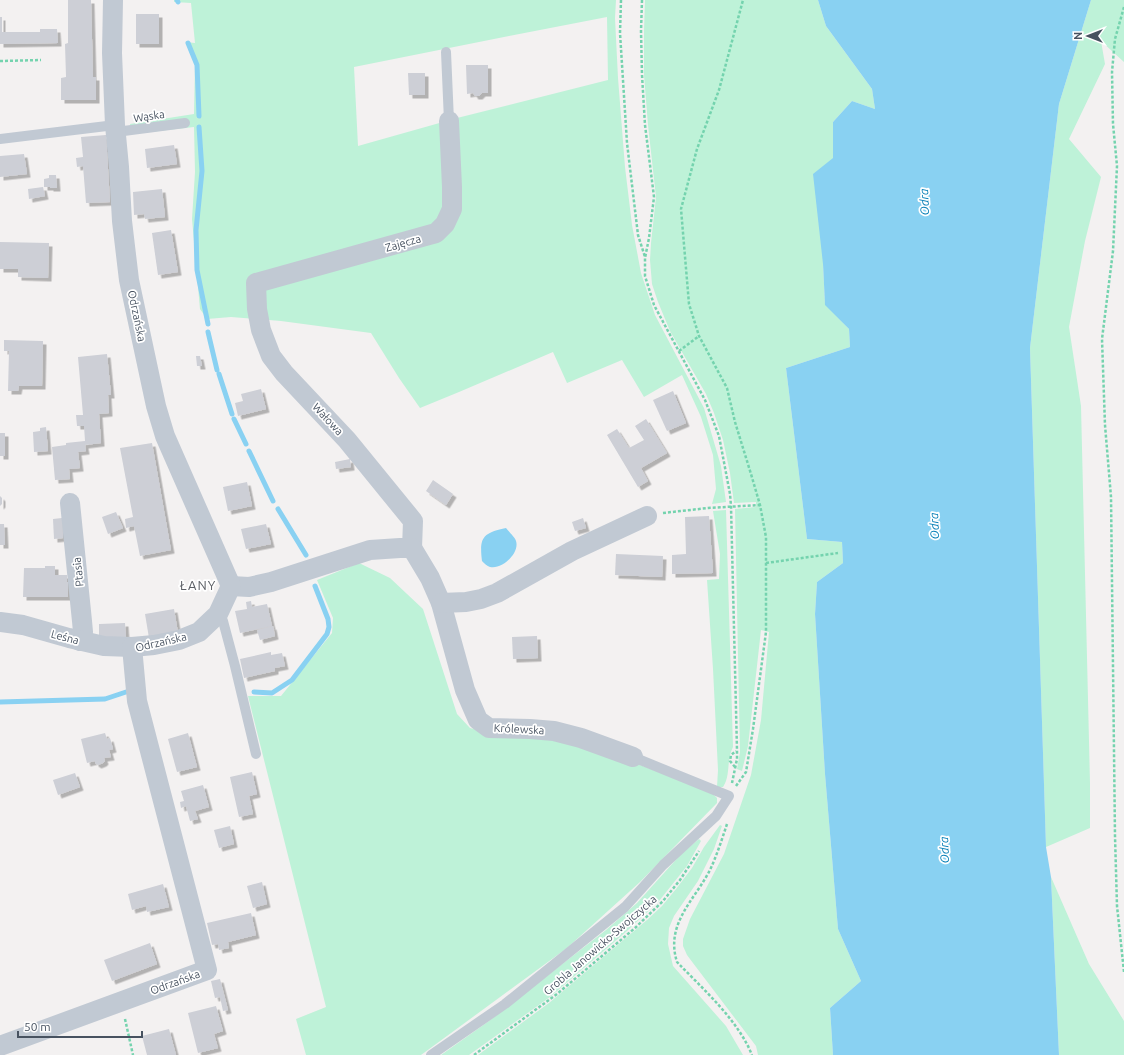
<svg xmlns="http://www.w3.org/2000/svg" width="1124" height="1055" viewBox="0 0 1124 1055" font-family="Ubuntu,sans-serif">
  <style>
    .green { fill: #bef2d8; fill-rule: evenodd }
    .water { fill: #89d1f2 }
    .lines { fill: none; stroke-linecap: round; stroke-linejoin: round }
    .stream { stroke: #89d1f2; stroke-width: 5 }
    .building { fill: #cdcfd6; filter: url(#shadow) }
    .path { stroke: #74d3ae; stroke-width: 2.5; stroke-dasharray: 3 2; stroke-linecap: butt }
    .service { stroke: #c1c9d3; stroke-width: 10 }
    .minor { stroke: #c1c9d3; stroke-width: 20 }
    .labels { text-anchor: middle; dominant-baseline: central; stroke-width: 3.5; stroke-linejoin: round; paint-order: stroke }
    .street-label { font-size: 11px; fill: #475260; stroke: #fff }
    .water-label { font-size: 12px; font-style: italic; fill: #047eb6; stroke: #fff }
    .quarter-label { font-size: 13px; letter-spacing: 1px; fill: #5d6066; stroke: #fff }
  </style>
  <defs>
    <filter id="shadow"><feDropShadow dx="3.5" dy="3.5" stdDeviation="0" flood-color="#0004"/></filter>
  </defs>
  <rect width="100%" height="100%" fill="#f3f1f1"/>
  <g class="green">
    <path d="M174,0H616L615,18L618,78L625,167L632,225L641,273L655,315L704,408L721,466L726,502L712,504L716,489L713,455L701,417L682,375L644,397L622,360L567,383L553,352L459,392L420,408L399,378L371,333L281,321L231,317L207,319L200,309L192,219L195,172L194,127L132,134L130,124L194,114L195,65L186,42L195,43L191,3L174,2ZM607,17L608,80L453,119L445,232L433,228L443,212V122L358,146L354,67L509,36Z"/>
    <path d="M645,0H818L826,26L872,89L875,109L852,101L833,122V158L823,264L825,304L849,329L850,347L786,368L807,539L842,542L843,563L817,582L815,614L825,774L838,929L861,981L830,1008L833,1055H758L756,1046L696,967L687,955L683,946V939L690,919L724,854L751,775L761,720L769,632L761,630L748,746L742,771L737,769L740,752L735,509L756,507V502L734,503L730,473L723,440L714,413L706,394L670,331L658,302L652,284L650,260L651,243L656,197L648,125L644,75V31Z"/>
    <path d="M1091,0H1124V62L1101,41L1105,64L1069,139L1101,177L1085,241L1069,327L1081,406L1090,783V828L1046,847L1030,348L1059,104Z"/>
    <path d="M726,510L733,747C726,760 731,775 723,787H717L718,770L713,669L707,580L719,579L720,554L713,511Z"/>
    <path d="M359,563L390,578L423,609L457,714L470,728L485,732L554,736L627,760L711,792L717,798V803L640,882L567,948L421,1055H306L296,1019L326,1007L248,696H281L332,633L333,618L317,580Z"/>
    <path d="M720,825L722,826L714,849L698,881L674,916L669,928L668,944L673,966L726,1026L743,1055H478L549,1003L647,920L662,906L676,889L692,868L704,847Z"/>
    <path d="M699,839L701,841L687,866L659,901L627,931L550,997L469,1055H441L489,1021L606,930L637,903L682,853Z"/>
    <path d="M1051,877L1089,964L1124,1021V1055H1059Z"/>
  </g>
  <g class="water">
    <path d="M818,0H1091L1059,104L1030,348L1044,784L1046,847L1051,877L1059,1055H833L830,1008L861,981L838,929L825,774L815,614L817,582L843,563L842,542L807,539L786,368L850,347L849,329L825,305L823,264L813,174L833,158V122L852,101L875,109L872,89L826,26Z"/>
    <path d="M506,528C509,532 515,537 516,541C520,553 502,570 490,567C487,566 484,563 482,561C479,537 483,533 506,528Z"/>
  </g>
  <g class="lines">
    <g class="stream">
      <path d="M177,0L178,2"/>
      <path d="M188,43L197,65L199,116"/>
      <path d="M199,127L202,171L196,230L197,270L208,324"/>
      <path d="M208,332L217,370"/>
      <path d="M219,374L232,414"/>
      <path d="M234,419L246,444"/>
      <path d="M249,451L273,501"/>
      <path d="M278,509L306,555"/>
      <path d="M254,692L272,693L292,680L327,634L329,627L328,619L315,586"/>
      <path d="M0,702L105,699L129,691"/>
    </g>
  </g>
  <g class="building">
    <path d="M68,0H91L93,77H96V100H61V78L66,77L65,44L68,43Z"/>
    <rect x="136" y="14" width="23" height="30"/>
    <path d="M0,17H2V32H40V29H57L58,43L0,44Z"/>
    <path d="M466,65H488V93H482L479,96H475L473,93L467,94Z"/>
    <path d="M408,73H425V95H409Z"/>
    <path d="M106,135L110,202L86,203L83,166L77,167L76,158L83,157L81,137Z"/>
    <path d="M174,145L177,164L147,168L145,149Z"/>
    <path d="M24,154L27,174L0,177V156Z"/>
    <path d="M49,175H56L57,188H50V187H44V179L49,178Z"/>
    <path d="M43,187L45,196L29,199L28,189Z"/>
    <path d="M162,189L165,217L145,219L144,214L134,215L133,192Z"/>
    <path d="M171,230L178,272L158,275L152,233Z"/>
    <path d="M0,242L49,243L48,278L18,277V269H0Z"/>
    <path d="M4,340L43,341L42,386H19L18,391H8L9,351H4Z"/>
    <path d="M107,354L111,395H108L109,413L99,414L101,443L85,445L86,451L78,452L80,468L69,469L70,479L55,480L52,447L66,445V443L85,441L84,426H77L76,415H83L78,357Z"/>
    <path d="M196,356H200L202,366H197Z"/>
    <path d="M261,389L266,409L238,416L235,403L243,401L241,394Z"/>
    <path d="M673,391L686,423L667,431L653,400Z"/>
    <path d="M646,419L667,453L641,468L648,481L638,487L607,435L617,429L629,448L644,440L635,426Z"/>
    <path d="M46,427L48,451L34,452L33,432L40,431V428Z"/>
    <rect x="0" y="433" width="5" height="23"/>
    <path d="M152,443L171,550L140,556L134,526L126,528L125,519L133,517L120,448Z"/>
    <path d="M350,459L351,467L336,469L335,462Z"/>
    <path d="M433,480L453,494L446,505L426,491Z"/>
    <path d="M247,482L252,506L228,511L223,487Z"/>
    <path d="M0,496L2,498V504L0,506Z"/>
    <path d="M116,512L123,528L108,534L102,517Z"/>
    <path d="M709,516L713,573L672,574V555L686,554L685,517Z"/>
    <path d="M62,518L63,538L54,539L53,519Z"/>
    <path d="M583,518L586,528L575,531L572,522Z"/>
    <path d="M0,524H4L5,545H0Z"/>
    <path d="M266,524L271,544L246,549L241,529Z"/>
    <path d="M616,554L663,556L662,577L615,575Z"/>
    <path d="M45,566H55V575H67V582H68V597H23L24,568H45Z"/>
    <path d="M251,601L252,607L267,604L272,626L240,633L235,611L247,609L246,602Z"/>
    <path d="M174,609L178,633L149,638L145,614Z"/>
    <path d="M125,623L126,638L99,639V624Z"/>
    <path d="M273,626L275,636L260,640L257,630Z"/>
    <path d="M537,636L538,658L513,659L512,637Z"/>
    <path d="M271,652V655L282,653L285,666L275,668V671L244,678L240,659Z"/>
    <path d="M105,733L107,739L110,738L113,749L109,750L111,757L104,758L105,761L103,763L98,765L95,763V761L87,763L81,739Z"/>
    <path d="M188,733L197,767L177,772L168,739Z"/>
    <path d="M252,772L257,794L249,796L253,814L239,817L230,777Z"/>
    <path d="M75,773L80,787L58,795L53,780Z"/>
    <path d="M203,785L209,807L195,811L198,819L190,821L186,806L181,808L180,802L184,801L181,791Z"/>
    <path d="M230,826L234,844L219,848L214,830Z"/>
    <path d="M262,882L267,904L253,908L247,886Z"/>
    <path d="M163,884L169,907L147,912L146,906L132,910L128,894Z"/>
    <path d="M251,913L256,935L228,942L229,948L219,950L218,944L212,945L207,923Z"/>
    <path d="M150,943L157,964L112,981L104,960Z"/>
    <path d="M220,979L228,1010L223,1011L220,997L215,998L211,981Z"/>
    <path d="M216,1006L223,1031L214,1034L218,1048L198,1053L188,1013Z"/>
    <path d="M169,1029L176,1055H147L142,1036Z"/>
  </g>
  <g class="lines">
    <g class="path">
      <path d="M621,0L620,33L627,143L638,235L645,257"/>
      <path d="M642,0L641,31L642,75L645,125L654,197L649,238L645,258V276L654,305L705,400L719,436L730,494L731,506L737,750V759L732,783"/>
      <path d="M1124,7L1115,39L1112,72L1113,124L1117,166L1113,251L1102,339L1105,425L1111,497L1115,836L1117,906L1124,972"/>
      <path d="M0,61L41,60"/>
      <path d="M679,351L699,336"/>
      <path d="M663,513L708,508L760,505"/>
      <path d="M766,563L838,553"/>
      <path d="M735,767L730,761L731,755L736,751"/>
      <path d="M736,786L746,772L753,729L766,632V537L760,505L751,474L735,422L727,388L699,336L689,304L681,209L697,149L719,90L743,0"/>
      <path d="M727,824C722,839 717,855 710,870C694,901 665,924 677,962C703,989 738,1020 752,1055"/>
      <path d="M125,1019L133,1055"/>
      <path d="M474,1055L557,994L635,928L663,901L680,880L699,851"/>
    </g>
    <g class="service">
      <path d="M446,52L449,121"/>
      <path d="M116,132L185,123"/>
      <path d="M0,139L115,125"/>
      <path d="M218,614L223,621L235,666L256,754"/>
      <path d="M431,1055L505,1004L625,907L663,865L716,816L729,796L633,757"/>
    </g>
    <g class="minor">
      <path d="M70,503L82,621L83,632L80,641"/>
      <path d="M412,548L413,521L347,440L284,373L271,356L261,330L257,309L256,283L436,233L445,224L452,209V187L449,121"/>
      <path d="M231,586L249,587L271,582L370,550L400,548H412L430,578L441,603L465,690L478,720L489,728L530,729L554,731L581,738L633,757"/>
      <path d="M441,603L466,602L481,599L497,593L572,551L647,516"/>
      <path d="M0,622L23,625L69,638L104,646L132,647L154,645L179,640L199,632L218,614L231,586L165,436L156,406L129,280L122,221L119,167L115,125L112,53L113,0"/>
      <path d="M0,1046L207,970L137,701L132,647"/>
    </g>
  </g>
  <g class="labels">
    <g class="street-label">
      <text transform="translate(149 116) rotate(-8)">Wąska</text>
      <text transform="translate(403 243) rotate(-16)">Zajęcza</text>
      <text transform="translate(137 316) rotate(78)">Odrzańska</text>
      <text transform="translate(328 419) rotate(47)">Wałowa</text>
      <text transform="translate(78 572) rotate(-96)">Ptasia</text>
      <text transform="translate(65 637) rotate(15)">Leśna</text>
      <text transform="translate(161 642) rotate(-13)">Odrzańska</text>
      <text transform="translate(519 729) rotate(3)">Królewska</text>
      <text transform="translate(600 945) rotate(-41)">Grobla Janowicko-Swojczycka</text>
      <text transform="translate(175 982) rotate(-20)">Odrzańska</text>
    </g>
    <g class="water-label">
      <text transform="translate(924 202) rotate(-92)">Odra</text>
      <text transform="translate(934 526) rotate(-92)">Odra</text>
      <text transform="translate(944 850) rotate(-92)">Odra</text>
    </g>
    <g class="quarter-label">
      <text x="198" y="585">ŁANY</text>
    </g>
  </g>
  <g transform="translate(1088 36) rotate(270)" stroke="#ffffff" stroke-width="3" paint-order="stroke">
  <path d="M0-3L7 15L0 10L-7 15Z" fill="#475260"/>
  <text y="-6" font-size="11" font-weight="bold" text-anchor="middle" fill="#475260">N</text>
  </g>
  <path d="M18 1031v6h124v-6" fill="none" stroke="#475260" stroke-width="2"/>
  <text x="24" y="1031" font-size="12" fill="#475260" stroke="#ffffff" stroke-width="3" paint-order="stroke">50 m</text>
</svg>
